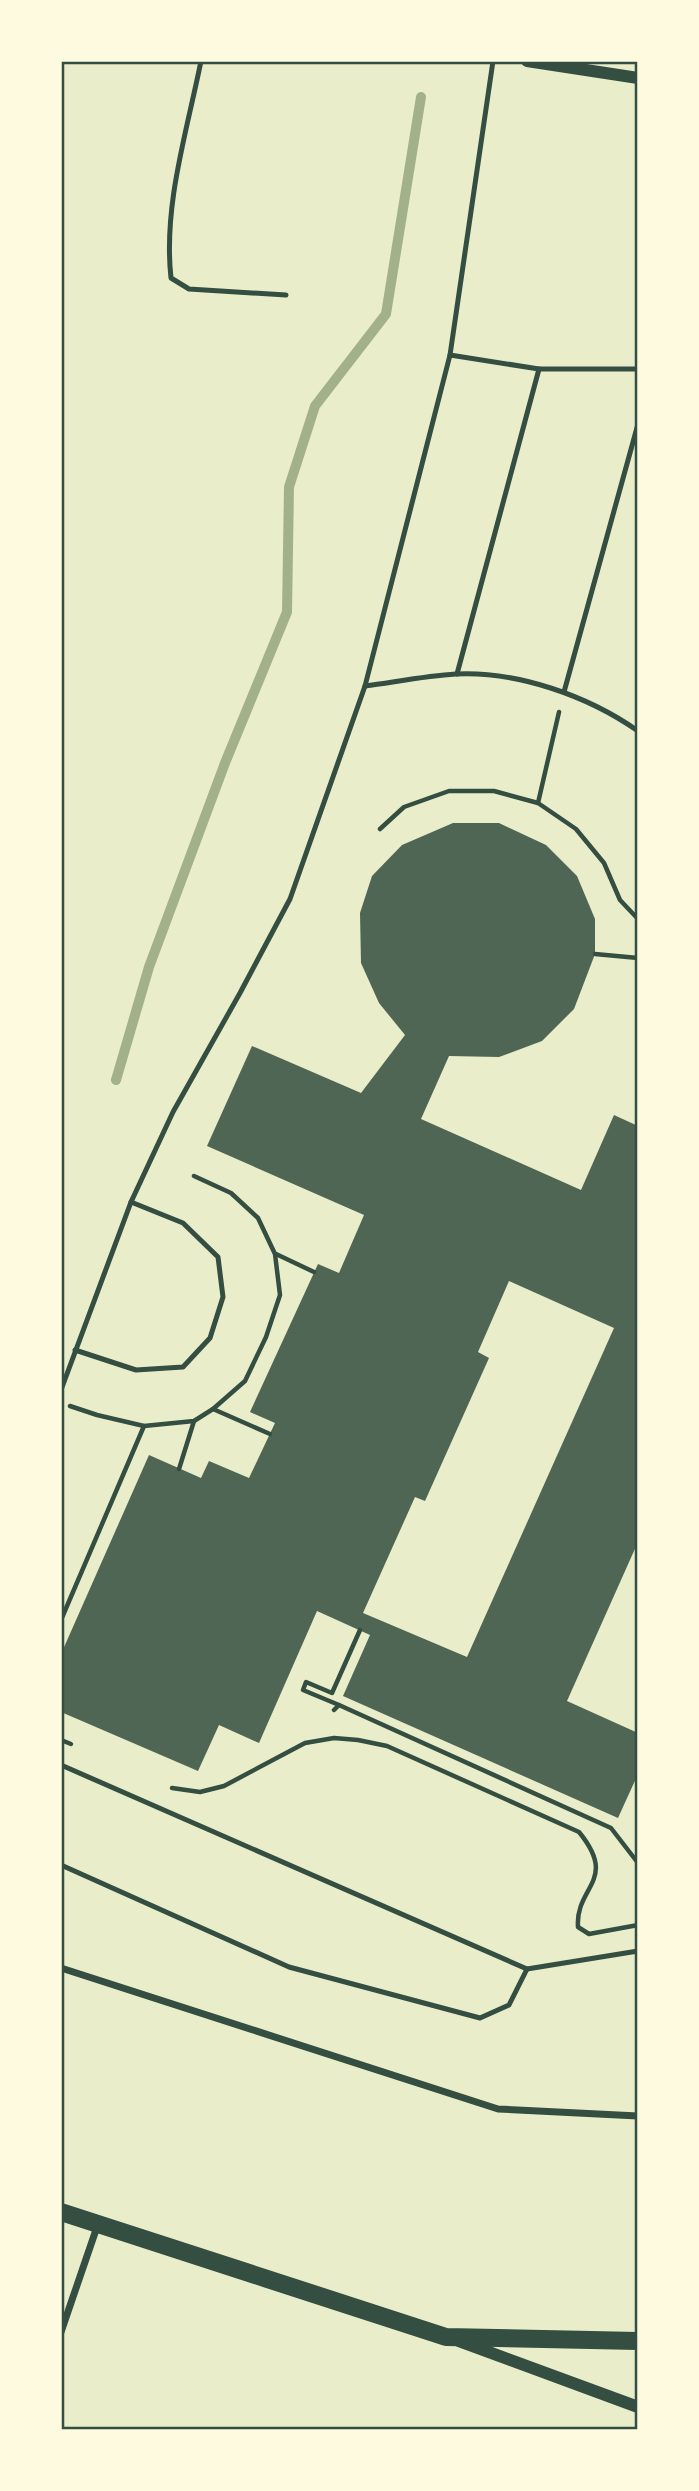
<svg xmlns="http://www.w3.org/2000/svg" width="699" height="2491" viewBox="0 0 699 2491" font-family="Cabin,sans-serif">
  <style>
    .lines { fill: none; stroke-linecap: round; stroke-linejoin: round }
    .stream { stroke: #a3b18a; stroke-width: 10 }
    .building { fill: #4f6655; fill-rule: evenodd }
    .path { stroke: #344e41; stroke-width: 4.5 }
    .service { stroke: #344e41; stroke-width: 5 }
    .minor { stroke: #344e41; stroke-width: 7 }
    .tertiary { stroke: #344e41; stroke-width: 12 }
    .primary { stroke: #344e41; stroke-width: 18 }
    .neatline { fill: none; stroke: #344e41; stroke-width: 2.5 }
  </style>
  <rect width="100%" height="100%" fill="#e9edc9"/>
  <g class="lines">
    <path class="stream" d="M116,1080L149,967L225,763L287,612L289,487L315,406L386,314L421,97"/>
  </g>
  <path class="building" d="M453,823H499L546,845L577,876L595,919V954L574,1009L542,1041L499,1057L449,1056L421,1119L581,1190L614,1115L638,1126V1542L567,1701L638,1733V1774L618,1818L343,1696L370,1635L317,1611L259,1743L219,1725L198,1771L61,1712V1654L149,1455L201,1478L209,1461L249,1478L275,1423L250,1412L318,1264L339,1273L364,1215L207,1146L252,1046L361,1093L405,1035L379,1003L361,963L360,913L372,876L402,845ZM509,1281L614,1328L467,1657L363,1613L415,1497L425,1501L489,1358L478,1352Z"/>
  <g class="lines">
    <g class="path">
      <path d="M538,803L559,712"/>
      <path d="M380,829L404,807L449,791H494L538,803L576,829L604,863L620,900L638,919"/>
      <path d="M595,954L638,958"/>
      <path d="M276,1254L314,1272"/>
      <path d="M70,1406L97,1415L144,1426L194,1421L213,1409L245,1381L266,1337L280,1295L275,1254L258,1218L231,1193L194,1176"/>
      <path d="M213,1409L270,1434"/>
      <path d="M179,1469L194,1421"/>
      <path d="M61,1620L144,1426"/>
      <path d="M339,1705L303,1690L306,1682L332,1693L360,1630"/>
      <path d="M334,1710L339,1705L611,1828L638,1863"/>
      <path d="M61,1740L71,1744"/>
      <path d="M172,1788L200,1792L224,1786L305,1743L334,1738L358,1740L387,1746L579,1832C619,1881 575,1886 578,1927L589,1934L638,1925"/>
    </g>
    <g class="service">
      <path d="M201,61C187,131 163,206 171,278L189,289L286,295"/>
      <path d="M450,355L539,369H638"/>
      <path d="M457,674L539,369"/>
      <path d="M365,686C395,682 425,676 456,674C518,671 588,696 638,731"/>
      <path d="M564,692L638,424"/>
      <path d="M75,1350L136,1370L183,1367L210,1338L223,1297L218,1257L183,1223L131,1202"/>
      <path d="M61,1390L131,1202L173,1112L240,993L290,899L365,686L450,355L493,61"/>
      <path d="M61,1765L527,1969L509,2005L480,2018L289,1967L61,1865"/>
      <path d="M527,1969L638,1951"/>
    </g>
    <g class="minor">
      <path d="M61,1968L498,2109L638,2116"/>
      <path d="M61,2332L98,2224"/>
    </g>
    <g class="tertiary">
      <path d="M527,61L638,78"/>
      <path d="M459,2341L638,2407"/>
    </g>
    <path class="primary" d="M61,2212L446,2337L638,2341"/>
  </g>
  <rect width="699" height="2491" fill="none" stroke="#fefae0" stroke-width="126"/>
  <rect x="63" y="63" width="573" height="2365" class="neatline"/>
</svg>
